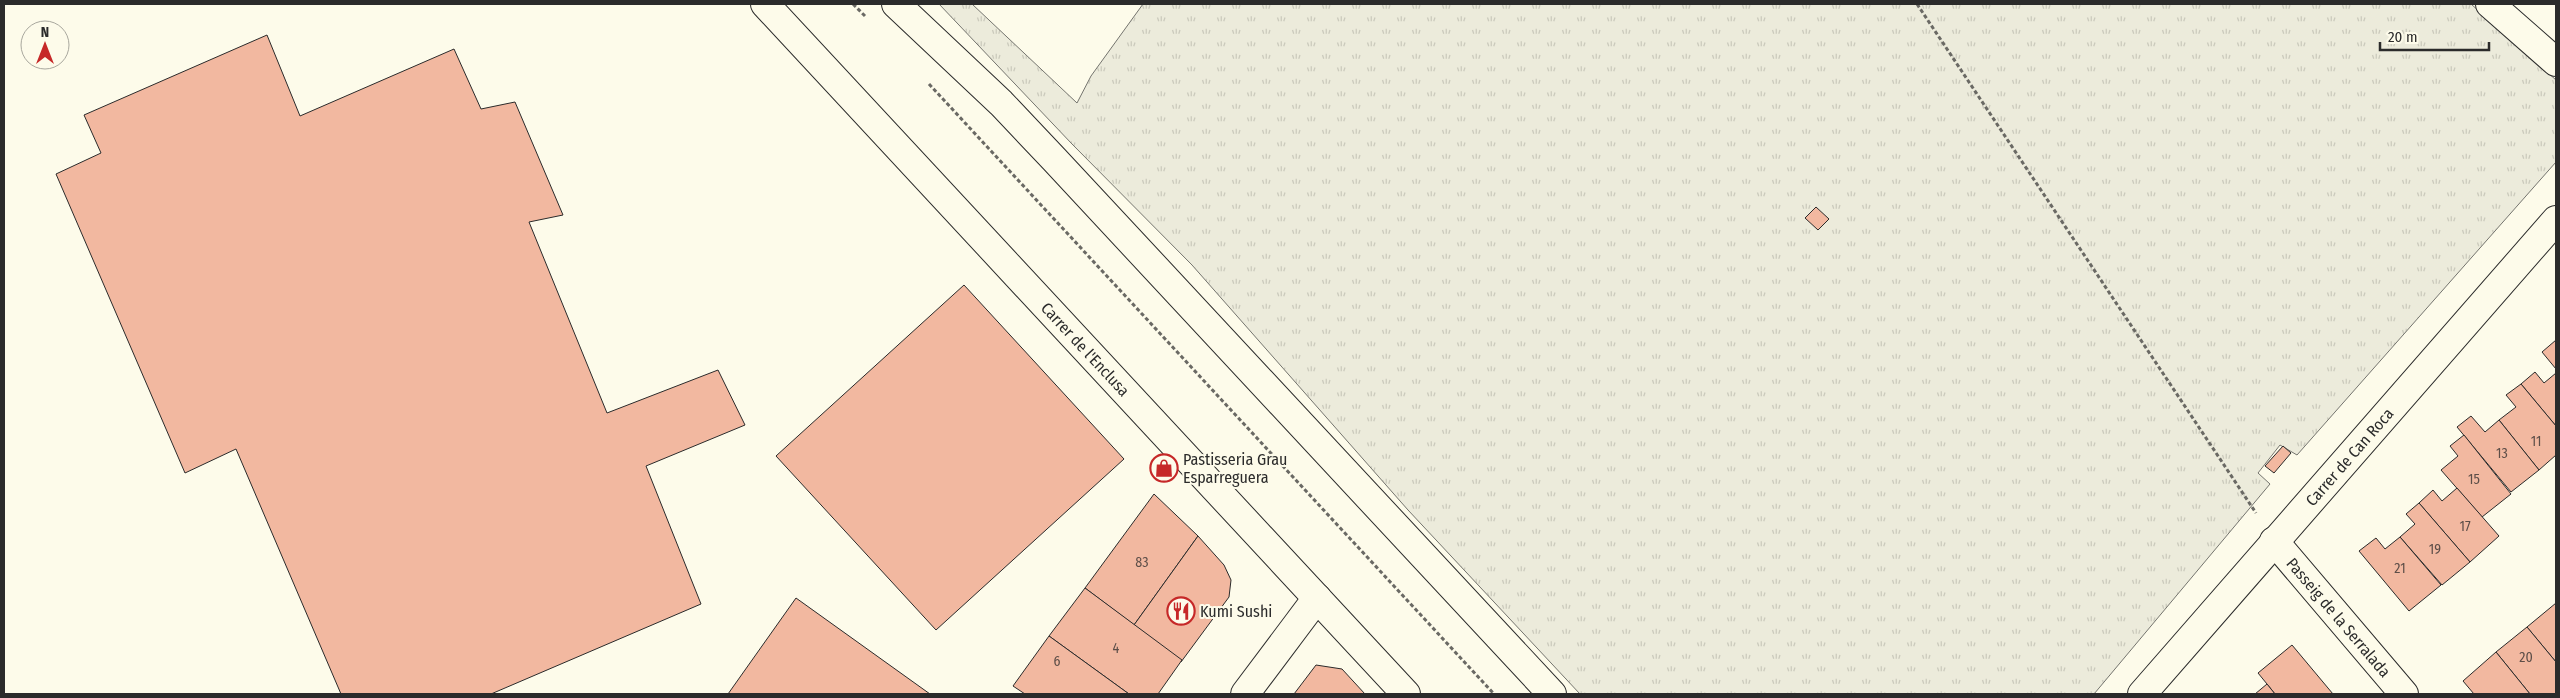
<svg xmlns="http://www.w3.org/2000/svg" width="2560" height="698" viewBox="0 0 2560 698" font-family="'Fira Sans Condensed',sans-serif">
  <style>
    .grass { fill: url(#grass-tufts); stroke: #74746e }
    .building { fill: #f2b8a0; stroke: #2b2b2b }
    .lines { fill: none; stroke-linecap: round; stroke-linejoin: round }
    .minor-casing { stroke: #2b2b2b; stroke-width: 30 }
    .tertiary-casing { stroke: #2b2b2b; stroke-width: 30 }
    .path { stroke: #6a6964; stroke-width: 3; stroke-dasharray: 4 2.5; stroke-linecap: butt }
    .minor { stroke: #fdfbea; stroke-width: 28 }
    .tertiary { stroke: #fdfbea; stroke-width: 28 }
    .labels { text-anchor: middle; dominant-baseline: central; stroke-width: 4; stroke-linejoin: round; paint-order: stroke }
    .number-label { font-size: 14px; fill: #5d4e48 }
    .street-label { font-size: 16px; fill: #2b2b2b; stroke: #fdfbea }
    .poi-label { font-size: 16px; fill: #2b2b2b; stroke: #fdfbea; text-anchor: start }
  </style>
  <defs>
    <pattern id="grass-tufts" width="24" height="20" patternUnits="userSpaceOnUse" patternTransform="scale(1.25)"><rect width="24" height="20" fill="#ecebdb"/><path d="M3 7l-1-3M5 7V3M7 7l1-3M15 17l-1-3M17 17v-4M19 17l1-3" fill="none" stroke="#cbcabc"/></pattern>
  </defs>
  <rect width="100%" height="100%" fill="#fdfbea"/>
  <path class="grass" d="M939,4H972L1077,103L1091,76L1143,4H2471L2556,80V162L2297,455L2280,445L2258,473L2270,484L2094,694H1580L1408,510L1192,265L1072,144Z"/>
  <g class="building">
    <path d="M267,35L300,116L454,49L481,109L515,102L563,215L529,222L607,413L718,370L745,425L646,466L701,604L491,694H341L236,449L185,473L56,174L101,153L84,115Z"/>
    <path d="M1816,207L1829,219L1818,230L1805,218Z"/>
    <path d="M964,285L1124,459L936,630L776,456Z"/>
    <path d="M2556,340V369L2542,352Z"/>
    <path d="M2535,372L2544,383L2556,373V426L2521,384Z"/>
    <path d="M2521,384L2556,426V455L2539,470L2499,420L2516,407L2506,395Z"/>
    <path d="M2471,416L2485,432L2499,420L2539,470L2511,492L2457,427Z"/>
    <path d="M2464,435L2511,494L2482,517L2441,470L2458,456L2450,446Z"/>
    <path d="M2283,446L2291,453L2274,473L2265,466Z"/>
    <path d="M2457,488L2499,536L2470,562L2419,503L2433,490L2442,501Z"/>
    <path d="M1154,494L1198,536L1134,625L1085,588Z"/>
    <path d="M2419,503L2470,562L2442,585L2400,537L2415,524L2406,514Z"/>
    <path d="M1198,536L1224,565L1231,580L1229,597L1181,662L1134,625Z"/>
    <path d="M2400,537L2441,585L2409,611L2359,551L2376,538L2385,549Z"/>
    <path d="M1085,588L1182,660L1158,694H1129L1049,636Z"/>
    <path d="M796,598L930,694H728Z"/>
    <path d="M2556,603V662L2527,627Z"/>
    <path d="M2527,627L2556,662V694H2530L2496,652Z"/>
    <path d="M1049,636L1129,694H1025L1013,686Z"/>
    <path d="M2292,645L2333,694H2275L2267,684L2258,673Z"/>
    <path d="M2496,652L2530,694H2474L2463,681Z"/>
    <path d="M1316,665L1342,669L1365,694H1294Z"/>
    <path d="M2267,684L2275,694H2255Z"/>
  </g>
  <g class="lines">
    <g class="minor-casing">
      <g id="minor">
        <path id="s1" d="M765,4L1406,694"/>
        <path d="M2490,4L2556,62"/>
        <path id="s2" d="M2274,541L2404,694"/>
        <path d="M1245,694L1317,598"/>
        <path id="s3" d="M2142,694L2556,220"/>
      </g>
    </g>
    <g class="tertiary-casing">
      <path id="tertiary" d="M896,4L1001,103L1054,159L1552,694"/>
    </g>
    <g class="path">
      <path d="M853,4L865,16"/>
      <path d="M1917,4L2256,513"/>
      <path d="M929,84L1494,694"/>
    </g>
    <use href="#minor" class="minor"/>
    <use href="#tertiary" class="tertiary"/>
  </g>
  <defs>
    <g id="shop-ring" transform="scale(1.4375)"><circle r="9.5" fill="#fdfbea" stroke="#c62828" stroke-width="1.5"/><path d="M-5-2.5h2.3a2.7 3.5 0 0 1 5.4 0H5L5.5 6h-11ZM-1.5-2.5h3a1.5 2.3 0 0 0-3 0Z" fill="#c62828"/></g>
    <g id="restaurant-ring" transform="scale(1.4375)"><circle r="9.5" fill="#fdfbea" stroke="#c62828" stroke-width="1.5"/><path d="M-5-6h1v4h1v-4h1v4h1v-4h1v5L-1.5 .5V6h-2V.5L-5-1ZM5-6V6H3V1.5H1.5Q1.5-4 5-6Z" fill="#c62828"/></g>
  </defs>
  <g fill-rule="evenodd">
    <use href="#shop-ring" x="1164" y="468"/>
    <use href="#restaurant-ring" x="1181" y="611"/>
  </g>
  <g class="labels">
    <g class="number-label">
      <text x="2536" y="441">11</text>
      <text x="2502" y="453">13</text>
      <text x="2474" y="479">15</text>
      <text x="2465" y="526">17</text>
      <text x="2435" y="549">19</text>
      <text x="1142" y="562">83</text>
      <text x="2400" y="568">21</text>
      <text x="1116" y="648">4</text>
      <text x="2526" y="657">20</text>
      <text x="1057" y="661">6</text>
    </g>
    <g class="street-label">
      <text stroke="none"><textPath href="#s1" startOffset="471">Carrer de l'Enclusa</textPath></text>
      <text stroke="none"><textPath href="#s3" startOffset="315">Carrer de Can Roca</textPath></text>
      <text stroke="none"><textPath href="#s2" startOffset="100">Passeig de la Serralada</textPath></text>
    </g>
    <g class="poi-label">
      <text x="1183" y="459">Pastisseria Grau<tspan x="1183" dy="18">Esparreguera</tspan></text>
      <text x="1200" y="611">Kumi Sushi</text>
    </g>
  </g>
  <rect width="2560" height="698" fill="none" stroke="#2b2b2b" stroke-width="10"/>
  <g transform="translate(45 45)"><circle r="24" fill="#fdfbea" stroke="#a9a89e"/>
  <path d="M0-4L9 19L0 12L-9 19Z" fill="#c62828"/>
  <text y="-8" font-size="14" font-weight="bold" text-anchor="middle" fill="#2b2b2b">N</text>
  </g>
  <path d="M2380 42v8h109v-8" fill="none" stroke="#2b2b2b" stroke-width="2.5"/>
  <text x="2388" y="42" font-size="15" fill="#2b2b2b" stroke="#fdfbea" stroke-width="4" paint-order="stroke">20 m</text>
</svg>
